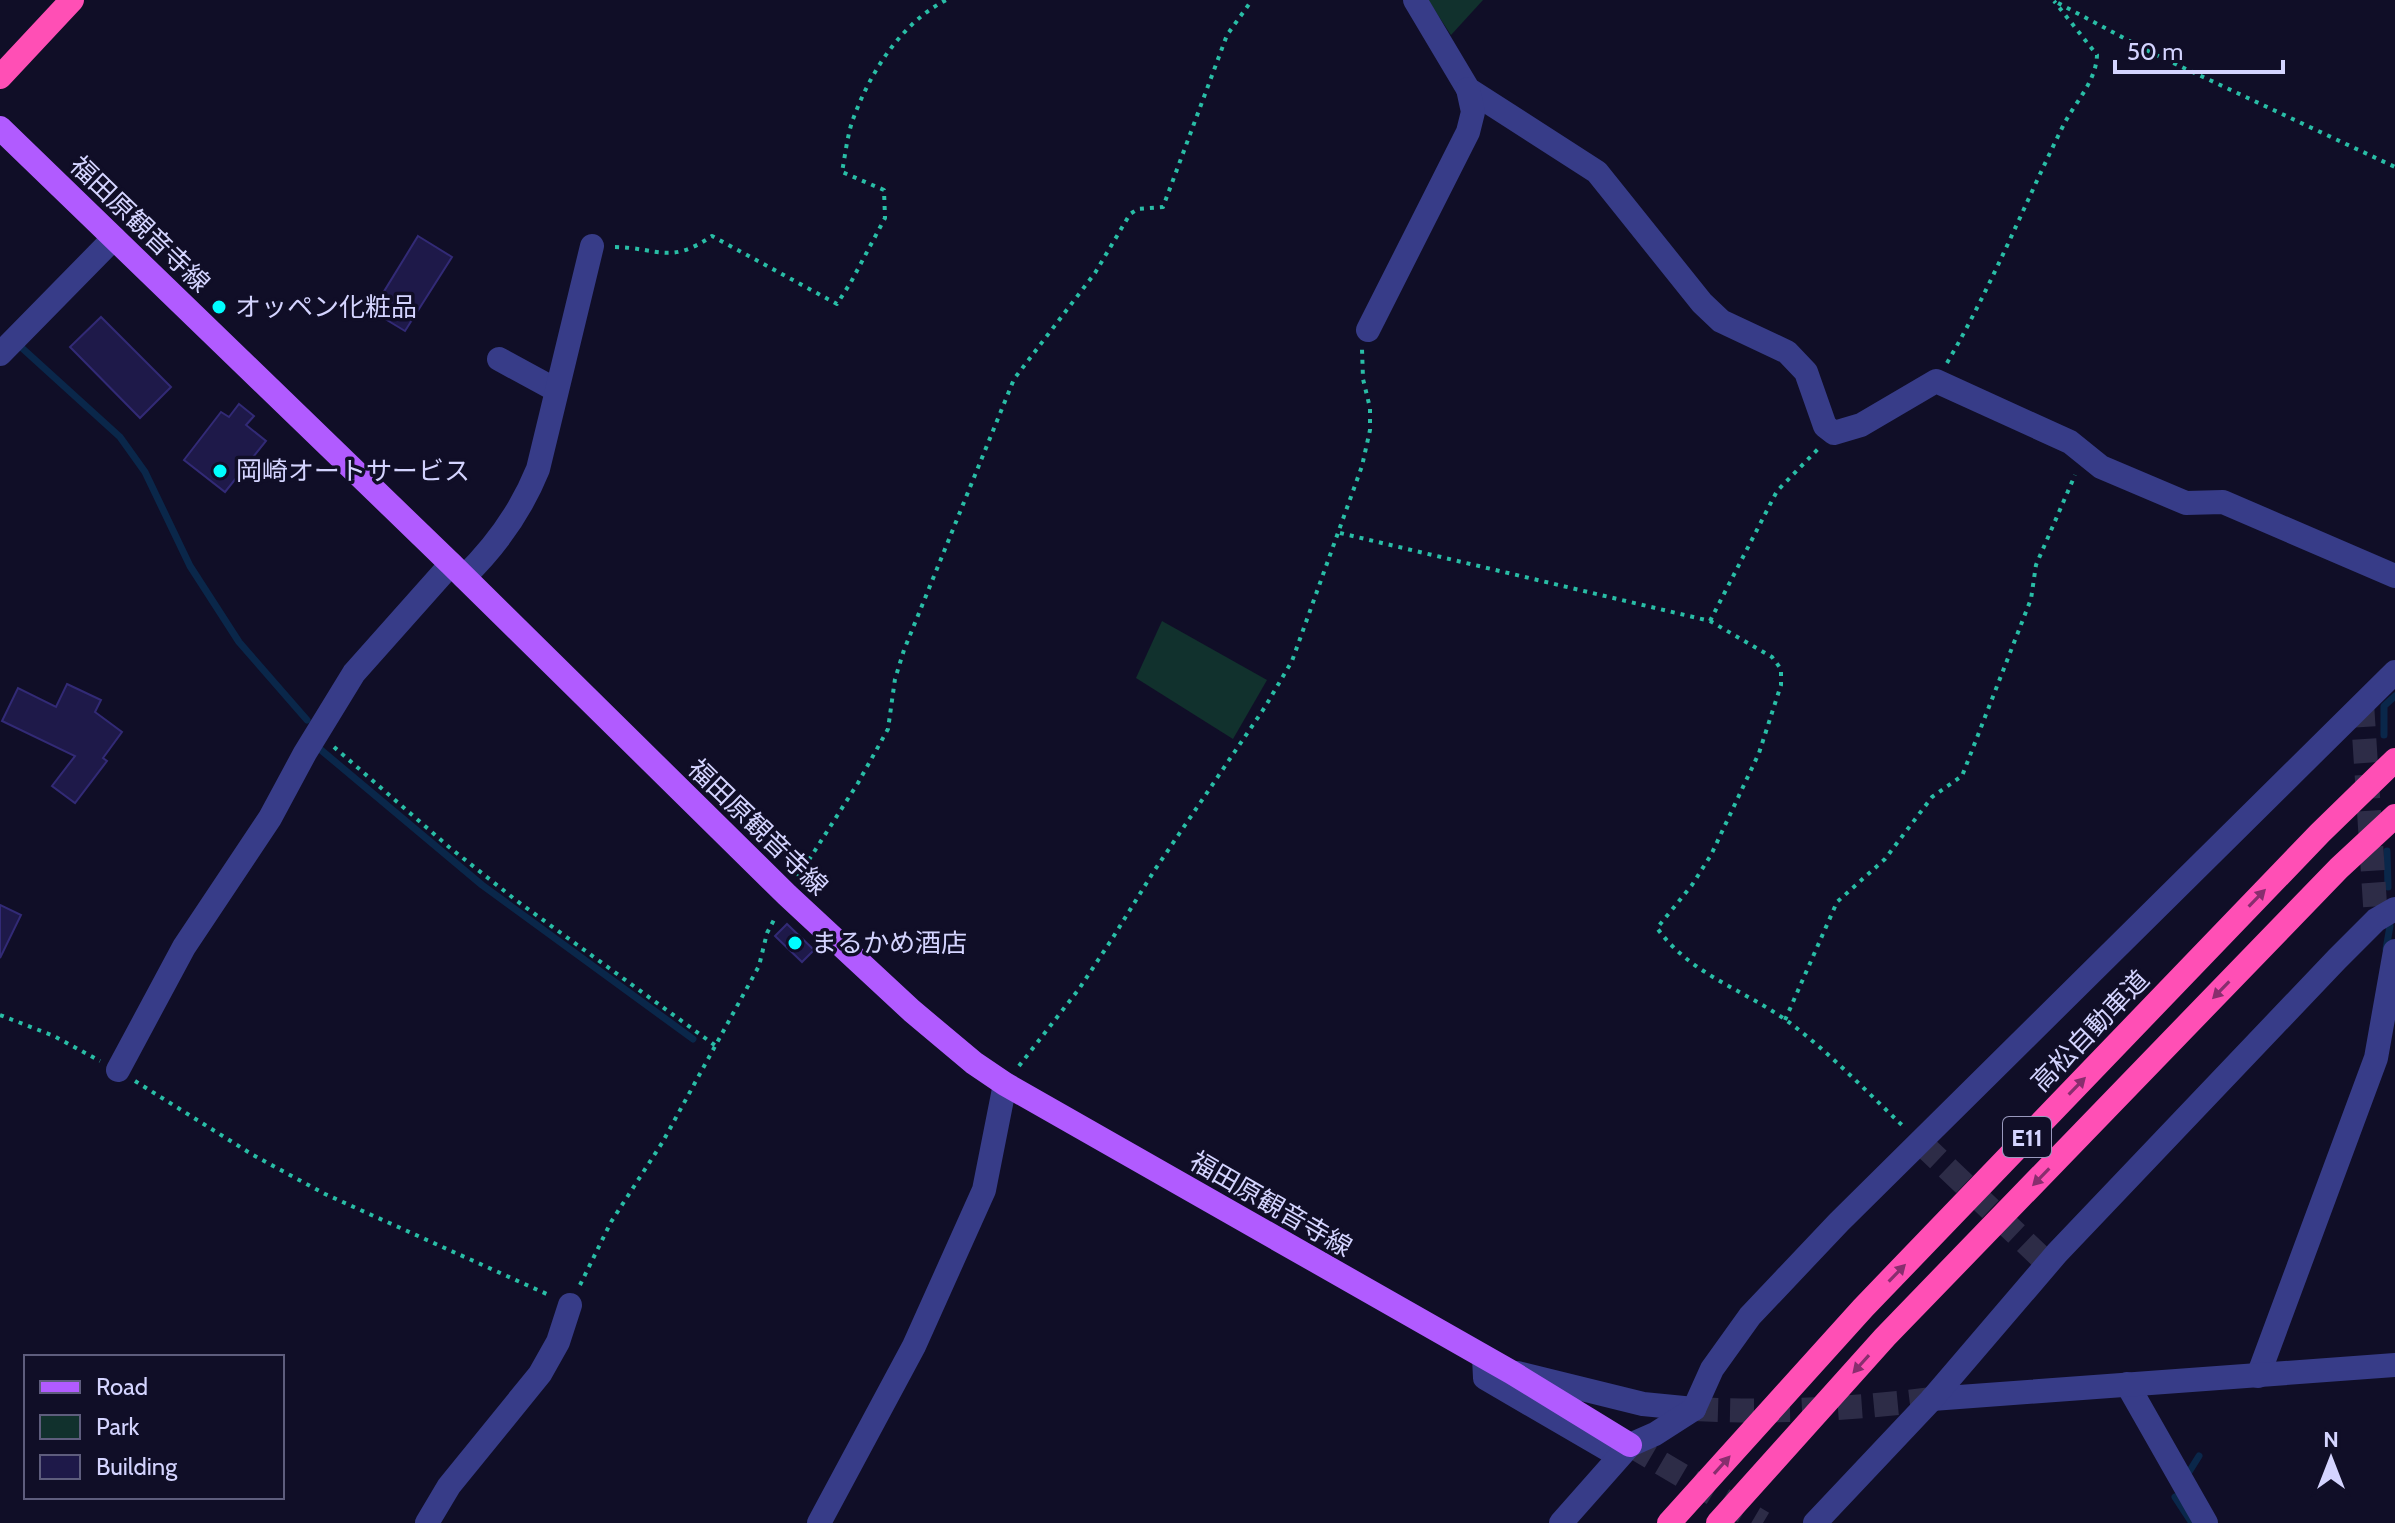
<svg xmlns="http://www.w3.org/2000/svg" width="2395" height="1523" viewBox="0 0 2395 1523" font-family="Cabin,'Noto Sans JP',sans-serif">
  <style>
    .green { fill: #11312d }
    .lines { fill: none; stroke-linecap: round; stroke-linejoin: round }
    .stream { stroke: #0a274a; stroke-width: 7 }
    .building { fill: #1e1949; stroke: #322a76; stroke-width: 2 }
    .minor-tunnel { stroke: #2d2c47; stroke-width: 24; stroke-dasharray: 24 12; stroke-linecap: butt }
    .major-tunnel { stroke: #2d2c47; stroke-width: 24; stroke-dasharray: 24 12; stroke-linecap: butt }
    .path { stroke: #29bda6; stroke-width: 4; stroke-dasharray: 4 6; stroke-linecap: butt }
    .minor { stroke: #373c88; stroke-width: 24 }
    .major { stroke: #b15bff; stroke-width: 24 }
    .highway { stroke: #ff4fb5; stroke-width: 24 }
    .oneway { fill: #882e6e }
    .poi-dot { fill: #00feff; stroke: #100e27; stroke-width: 3 }
    .labels { text-anchor: middle; dominant-baseline: central; stroke-width: 7; stroke-linejoin: round; paint-order: stroke }
    .shield { fill: #100e27; stroke: #9999be; stroke-width: 2 }
    .shield-label { font-size: 24px; font-weight: bold; fill: #d4d4ff }
    .street-label { font-size: 26px; fill: #d4d4ff; stroke: #100e27 }
    .poi-label { font-size: 26px; fill: #d4d4ff; stroke: #100e27; text-anchor: start }
  </style>
  <rect width="100%" height="100%" fill="#100e27"/>
  <g class="green">
    <path d="M1428,0H1483L1451,35Z"/>
    <path d="M1162,621L1267,680L1233,739L1136,678Z"/>
  </g>
  <g class="lines">
    <g class="stream">
      <path d="M22,348L120,437L145,472L190,566L239,642L307,720"/>
      <path d="M2384,735V706L2395,696"/>
      <path d="M321,750L482,885L693,1039"/>
      <path d="M2387,851L2388,887"/>
      <path d="M2386,949L2390,926"/>
      <path d="M2189,1472L2199,1456"/>
      <path d="M2175,1497L2192,1523"/>
    </g>
  </g>
  <g class="building">
    <path d="M418,236L452,257L405,331L372,311Z"/>
    <path d="M101,317L171,387L140,418L70,347Z"/>
    <path d="M239,404L254,416L246,425L266,441L225,492L184,460L221,412L229,417Z"/>
    <path d="M67,684L101,700L95,712L122,732L103,758L107,761L75,803L52,786L75,756L2,721L18,688L56,707Z"/>
    <path d="M0,905L21,915L0,958Z"/>
    <path d="M787,924L814,950L802,962L775,936Z"/>
  </g>
  <g class="lines">
    <g class="minor-tunnel">
      <path d="M2362,703L2376,920"/>
      <path d="M1921,1143L2048,1264"/>
      <path d="M1694,1409C1774,1413 1853,1409 1932,1399"/>
    </g>
    <path class="major-tunnel" d="M1630,1445L1763,1523"/>
    <g class="path">
      <path d="M2058,3L2152,53L2395,167"/>
      <path d="M615,247C660,248 669,265 712,236L837,304L851,282L885,218L884,190L842,172C845,156 847,138 852,122C869,74 900,24 946,0"/>
      <path d="M1947,363C1992,286 2024,205 2063,126C2075,102 2096,82 2097,55L2054,1"/>
      <path d="M1340,533L1710,621L1772,657L1781,669V685L1759,753L1711,855L1692,885L1657,928C1690,974 1742,989 1786,1020C1828,1051 1866,1091 1904,1127"/>
      <path d="M1710,621L1777,491L1818,449"/>
      <path d="M334,747L449,847L517,901L716,1046"/>
      <path d="M798,877L858,783L888,729L895,679L904,650L1014,379L1095,273L1130,214L1138,209L1163,207L1227,35L1252,0"/>
      <path d="M0,1015L54,1036L100,1061"/>
      <path d="M1785,1020L1837,902L1885,859L1932,797L1962,776L2031,599L2036,565L2075,475"/>
      <path d="M1019,1066L1079,989L1112,939L1154,871L1265,707L1292,661L1362,466L1370,430V408L1363,379L1362,349"/>
      <path d="M135,1081L253,1155L325,1194L549,1295"/>
      <path d="M580,1285L611,1222L662,1143L759,966L767,933L776,916"/>
    </g>
    <g class="minor">
      <path d="M1415,0L1468,89L1597,172L1702,303L1721,321L1787,352L1806,372L1825,426L1834,433L1861,425L1936,381L2070,442L2101,467L2186,503L2223,502L2395,576"/>
      <path d="M1368,330L1468,132L1473,112L1468,89"/>
      <path d="M0,354L114,238"/>
      <path d="M499,359L556,390"/>
      <path d="M464,577C496,546 521,511 538,469L592,246"/>
      <path d="M118,1070L184,947L270,818L305,753L354,673L451,564"/>
      <path d="M1484,1357L1485,1378L1619,1456"/>
      <path d="M1517,1373L1643,1404L1694,1409"/>
      <path d="M2258,1376L2376,1058L2395,951"/>
      <path d="M2127,1384L2206,1523"/>
      <path d="M1932,1399L2395,1365"/>
      <path d="M427,1523L449,1486L540,1374L558,1342L570,1305"/>
      <path d="M819,1523L914,1346L984,1190L1005,1084"/>
      <path d="M1561,1523L1630,1445L1655,1434L1694,1409L1712,1369L1750,1316L1839,1222L2395,672"/>
      <path d="M1815,1523L1932,1399L2057,1253L2337,959L2376,920L2395,909"/>
    </g>
    <path class="major" d="M0,128L451,564L787,895L912,1011L974,1063L1005,1084L1511,1372L1630,1445"/>
    <g class="highway">
      <path d="M0,77L72,0"/>
      <path d="M1669,1523L1863,1308L2320,833L2395,760"/>
      <path d="M1718,1523L1885,1337L2339,868L2395,816"/>
    </g>
  </g>
  <defs><path id="oneway-solid" d="M-6-.8H1V-3.2L6.5 0L1 3.2V.8H-6Z" transform="scale(2)"/></defs>
  <g class="oneway">
    <use href="#oneway-solid" transform="translate(2257 898) rotate(-46)"/>
    <use href="#oneway-solid" transform="translate(2221 990) rotate(134)"/>
    <use href="#oneway-solid" transform="translate(2077 1086) rotate(-46)"/>
    <use href="#oneway-solid" transform="translate(2041 1177) rotate(134)"/>
    <use href="#oneway-solid" transform="translate(1897 1273) rotate(-46)"/>
    <use href="#oneway-solid" transform="translate(1861 1364) rotate(132)"/>
    <use href="#oneway-solid" transform="translate(1722 1465) rotate(-48)"/>
  </g>
  <g class="poi-dot">
    <circle cx="219" cy="307" r="8"/>
    <circle cx="220" cy="471" r="8"/>
    <circle cx="795" cy="943" r="8"/>
  </g>
  <g class="labels">
    <rect class="shield" x="2003" y="1117" width="48" height="40" rx="6"/>
    <g class="shield-label">
      <text x="2027" y="1137">E11</text>
    </g>
    <g class="street-label">
      <text transform="translate(140 224) rotate(44)">福田原観音寺線</text>
      <text transform="translate(758 827) rotate(44)">福田原観音寺線</text>
      <text transform="translate(2090 1031) rotate(-46)">高松自動車道</text>
      <text transform="translate(1271 1204) rotate(30)">福田原観音寺線</text>
    </g>
    <g class="poi-label">
      <text x="235" y="307">オッペン化粧品</text>
      <text x="236" y="471">岡崎オートサービス</text>
      <text x="811" y="943">まるかめ酒店</text>
    </g>
  </g>
  <rect x="24" y="1355" width="260" height="144" fill="#100e27" stroke="#5e5d7d" stroke-width="2"/>
  <rect x="40" y="1381" width="40" height="12" fill="#b15bff" stroke="#5e5d7d" stroke-width="2"/>
  <text x="96" y="1395" font-size="24" fill="#d4d4ff">Road</text>
  <rect x="40" y="1415" width="40" height="24" fill="#11312d" stroke="#5e5d7d" stroke-width="2"/>
  <text x="96" y="1435" font-size="24" fill="#d4d4ff">Park</text>
  <rect x="40" y="1455" width="40" height="24" fill="#1e1949" stroke="#5e5d7d" stroke-width="2"/>
  <text x="96" y="1475" font-size="24" fill="#d4d4ff">Building</text>
  <g transform="translate(2331 1459)" stroke="#100e27" stroke-width="6" paint-order="stroke">
  <path d="M0-6L14 30L0 20L-14 30Z" fill="#d4d4ff"/>
  <text y="-12" font-size="22" font-weight="bold" text-anchor="middle" fill="#d4d4ff">N</text>
  </g>
  <path d="M2115 60v12h168v-12" fill="none" stroke="#d4d4ff" stroke-width="4"/>
  <text x="2127" y="60" font-size="24" fill="#d4d4ff" stroke="#100e27" stroke-width="6" paint-order="stroke">50 m</text>
</svg>
